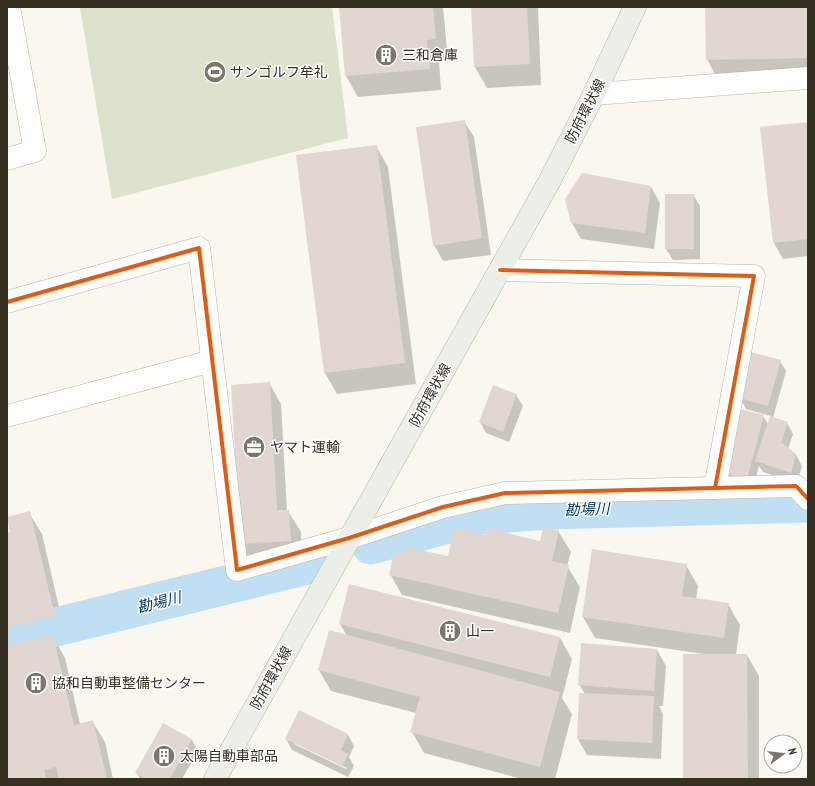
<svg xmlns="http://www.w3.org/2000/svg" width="815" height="786" viewBox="0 0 815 786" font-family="'PT Sans Narrow','Noto Sans JP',sans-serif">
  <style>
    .green { fill: #dde2cc }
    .shadow { fill: #0003; fill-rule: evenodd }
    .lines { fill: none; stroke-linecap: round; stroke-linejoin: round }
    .river { stroke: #c1dff3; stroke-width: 39 }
    .building { fill: #e2d7d0 }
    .minor-casing { stroke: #b8b4ab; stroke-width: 23 }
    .major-casing { stroke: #b2b9a9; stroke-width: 23 }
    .minor { stroke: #fefefd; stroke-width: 22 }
    .major { stroke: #ebefe7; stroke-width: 22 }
    .cycleway-casing { stroke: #fff; stroke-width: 6 }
    .cycleway { stroke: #e8590c; stroke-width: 4 }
    .labels { text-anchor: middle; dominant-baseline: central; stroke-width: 3; stroke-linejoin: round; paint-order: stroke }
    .poi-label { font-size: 14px; fill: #363023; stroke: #fff; text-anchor: start }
    .street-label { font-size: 14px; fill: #363023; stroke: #fff }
    .water-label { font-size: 15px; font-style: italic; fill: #003957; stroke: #fff }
  </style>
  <rect width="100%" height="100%" fill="#faf7ef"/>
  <path class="green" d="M80,7H332L348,138L112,199Z"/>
  <g class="shadow">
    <path d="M340,7H443L448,60L439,61L441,90L358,97L346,76Z"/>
    <path d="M472,7H538L541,85L487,88L475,67Z"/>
    <path d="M706,7H808V74L716,76L707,59Z"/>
    <path d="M464,121L474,137L491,255L443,261L434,245Z"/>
    <path d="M808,123V256L783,259L774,243Z"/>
    <path d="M376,146L388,167L416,384L337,394L325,373Z"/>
    <path d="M651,187L660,203L654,249L581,239L572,223Z"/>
    <path d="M693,195L700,206V259L673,260L666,249Z"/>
    <path d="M780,361L786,371L773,418L787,423L793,434L788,449L796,455L802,466L797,483L763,472L759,466L753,489L733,483L726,472L763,416L768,424L771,416L746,409L740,398Z"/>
    <path d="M269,383L281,404L287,511H288L301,532L302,562L253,565L241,544Z"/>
    <path d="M516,395L523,406L509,442L486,433L480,422Z"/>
    <path d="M29,513L42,534L66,637L55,640L65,658L80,724L92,721L105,742L113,779H7V534L11,533Z"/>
    <path d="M558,531L571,552L567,566L580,587L570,633L402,595L390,574L404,556L448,558L487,536L541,542Z"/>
    <path d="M686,565L698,586L696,599L728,604L740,625L736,655H747L759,676V779H684L704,654L595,638L583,617Z"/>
    <path d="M340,624L560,638L572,659L562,698L572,714L555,779H522L424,753L412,732L416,713L331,691L319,670L347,636Z"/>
    <path d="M657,650L666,666L663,706H659L663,714L661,759L587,755L578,739L585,694L579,684Z"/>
    <path d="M164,724L192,740L198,751L182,779H140L137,773Z"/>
    <path d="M348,735L354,746L349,757L354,766L348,777L292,750L286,739ZM294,742L347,768L346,769L294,744Z"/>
  </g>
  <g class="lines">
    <g class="river">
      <path d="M371,545L481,515L549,510L808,503"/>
      <path d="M7,639L311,564"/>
    </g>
  </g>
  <g class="building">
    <path d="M339,7H433L436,39L427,40L430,69L345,76Z"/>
    <path d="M471,7H527L530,64L474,67Z"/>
    <path d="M705,7H808V58L706,60Z"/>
    <path d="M465,120L482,238L433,246L416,127Z"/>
    <path d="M808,122V239L773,243L760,127Z"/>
    <path d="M377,145L405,363L324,373L296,155Z"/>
    <path d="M582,173L651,186L645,233L571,223L565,199Z"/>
    <rect x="665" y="194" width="29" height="55"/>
    <path d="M751,352L781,360L768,406L739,398Z"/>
    <path d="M270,382L277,510H289L291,541L240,544L231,385Z"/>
    <path d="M493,385L517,394L503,432L479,422Z"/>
    <path d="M741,409L764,415L747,479L725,473Z"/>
    <path d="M770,416L788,422L781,442L796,454L791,473L755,461Z"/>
    <path d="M30,511L55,616L7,627V533L10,532L7,517Z"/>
    <path d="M543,527L559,530L552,561L569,565L558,613L389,575L394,552L403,555L405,547L448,556L454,528L486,535L487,528L540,541Z"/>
    <path d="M592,549L687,564L682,596L729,603L724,638L582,617Z"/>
    <path d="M349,584L560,637L550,677L339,624Z"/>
    <path d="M329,630L560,692L540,767L410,732L420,697L318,670Z"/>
    <path d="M53,635L74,725L93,720L107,779H59L56,767L44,770L46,779H7V645Z"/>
    <path d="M581,643L657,649L654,691L578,685Z"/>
    <path d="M683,654H747L748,779H683Z"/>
    <path d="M579,693L654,696L652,743L577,739Z"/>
    <path d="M299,710L348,734L341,750L348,754L342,766L285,739Z"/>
    <path d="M163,723L192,739L170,779H147L135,773Z"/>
  </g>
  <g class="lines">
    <g class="minor-casing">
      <g id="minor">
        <path d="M594,94L808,78"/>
        <path d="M7,159L35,151L9,7"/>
        <path d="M500,270L754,276L715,488"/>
        <path d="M7,302L199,248L237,570L349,538L443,507L505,493L796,486L808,499"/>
        <path d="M7,416L212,361"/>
      </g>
    </g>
    <g class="major-casing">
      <path id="major" d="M215,779L549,182L594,94L635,7"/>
    </g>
    <use href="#minor" class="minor"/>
    <use href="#major" class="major"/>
    <g class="cycleway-casing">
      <g id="cycleway">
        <path d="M500,270L754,276L715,488"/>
        <path d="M7,302L199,248L237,570L349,538L443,507L505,493L796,486L808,499"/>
      </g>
    </g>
    <use href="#cycleway" class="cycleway"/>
  </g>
  <defs>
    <g id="building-disc" transform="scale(1.15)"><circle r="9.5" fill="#7b766a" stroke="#fff"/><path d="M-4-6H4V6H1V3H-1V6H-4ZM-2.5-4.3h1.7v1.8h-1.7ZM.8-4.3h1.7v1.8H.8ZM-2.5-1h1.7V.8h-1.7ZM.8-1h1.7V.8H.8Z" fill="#fff"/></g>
    <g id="stadium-disc" transform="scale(1.15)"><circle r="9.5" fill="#7b766a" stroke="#fff"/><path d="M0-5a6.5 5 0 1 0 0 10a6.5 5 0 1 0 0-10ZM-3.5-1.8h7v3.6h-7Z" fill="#fff"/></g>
    <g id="office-disc" transform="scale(1.15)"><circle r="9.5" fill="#7b766a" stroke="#fff"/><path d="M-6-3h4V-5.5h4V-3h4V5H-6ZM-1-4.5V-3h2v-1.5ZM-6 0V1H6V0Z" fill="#fff"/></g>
  </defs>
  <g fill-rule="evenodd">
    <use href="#building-disc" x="386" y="55"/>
    <use href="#stadium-disc" x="215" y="72"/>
    <use href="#office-disc" x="254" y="447"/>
    <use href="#building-disc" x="450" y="631"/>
    <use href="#building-disc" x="36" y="683"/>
    <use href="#building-disc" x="164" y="756"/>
  </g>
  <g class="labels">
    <g class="poi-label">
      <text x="402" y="55">三和倉庫</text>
      <text x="230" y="72">サンゴルフ牟礼</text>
      <text x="270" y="447">ヤマト運輸</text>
      <text x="466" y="631">山一</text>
      <text x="52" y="683">協和自動車整備センター</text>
      <text x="180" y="756">太陽自動車部品</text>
    </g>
    <g class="street-label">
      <text transform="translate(585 111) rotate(-63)">防府環状線</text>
      <text transform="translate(430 395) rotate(-61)">防府環状線</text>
      <text transform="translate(271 678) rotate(-61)">防府環状線</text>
    </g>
    <g class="water-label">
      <text transform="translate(587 509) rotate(-2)">勘場川</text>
      <text transform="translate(159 602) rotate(-14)">勘場川</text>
    </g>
  </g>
  <rect width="815" height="786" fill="none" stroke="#363023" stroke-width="16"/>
  <g transform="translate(783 754) rotate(75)"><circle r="19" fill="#ffffff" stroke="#afaca7"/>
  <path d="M0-3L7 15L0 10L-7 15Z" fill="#7b766a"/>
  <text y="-6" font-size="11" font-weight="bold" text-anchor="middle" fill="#363023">N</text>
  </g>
</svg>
